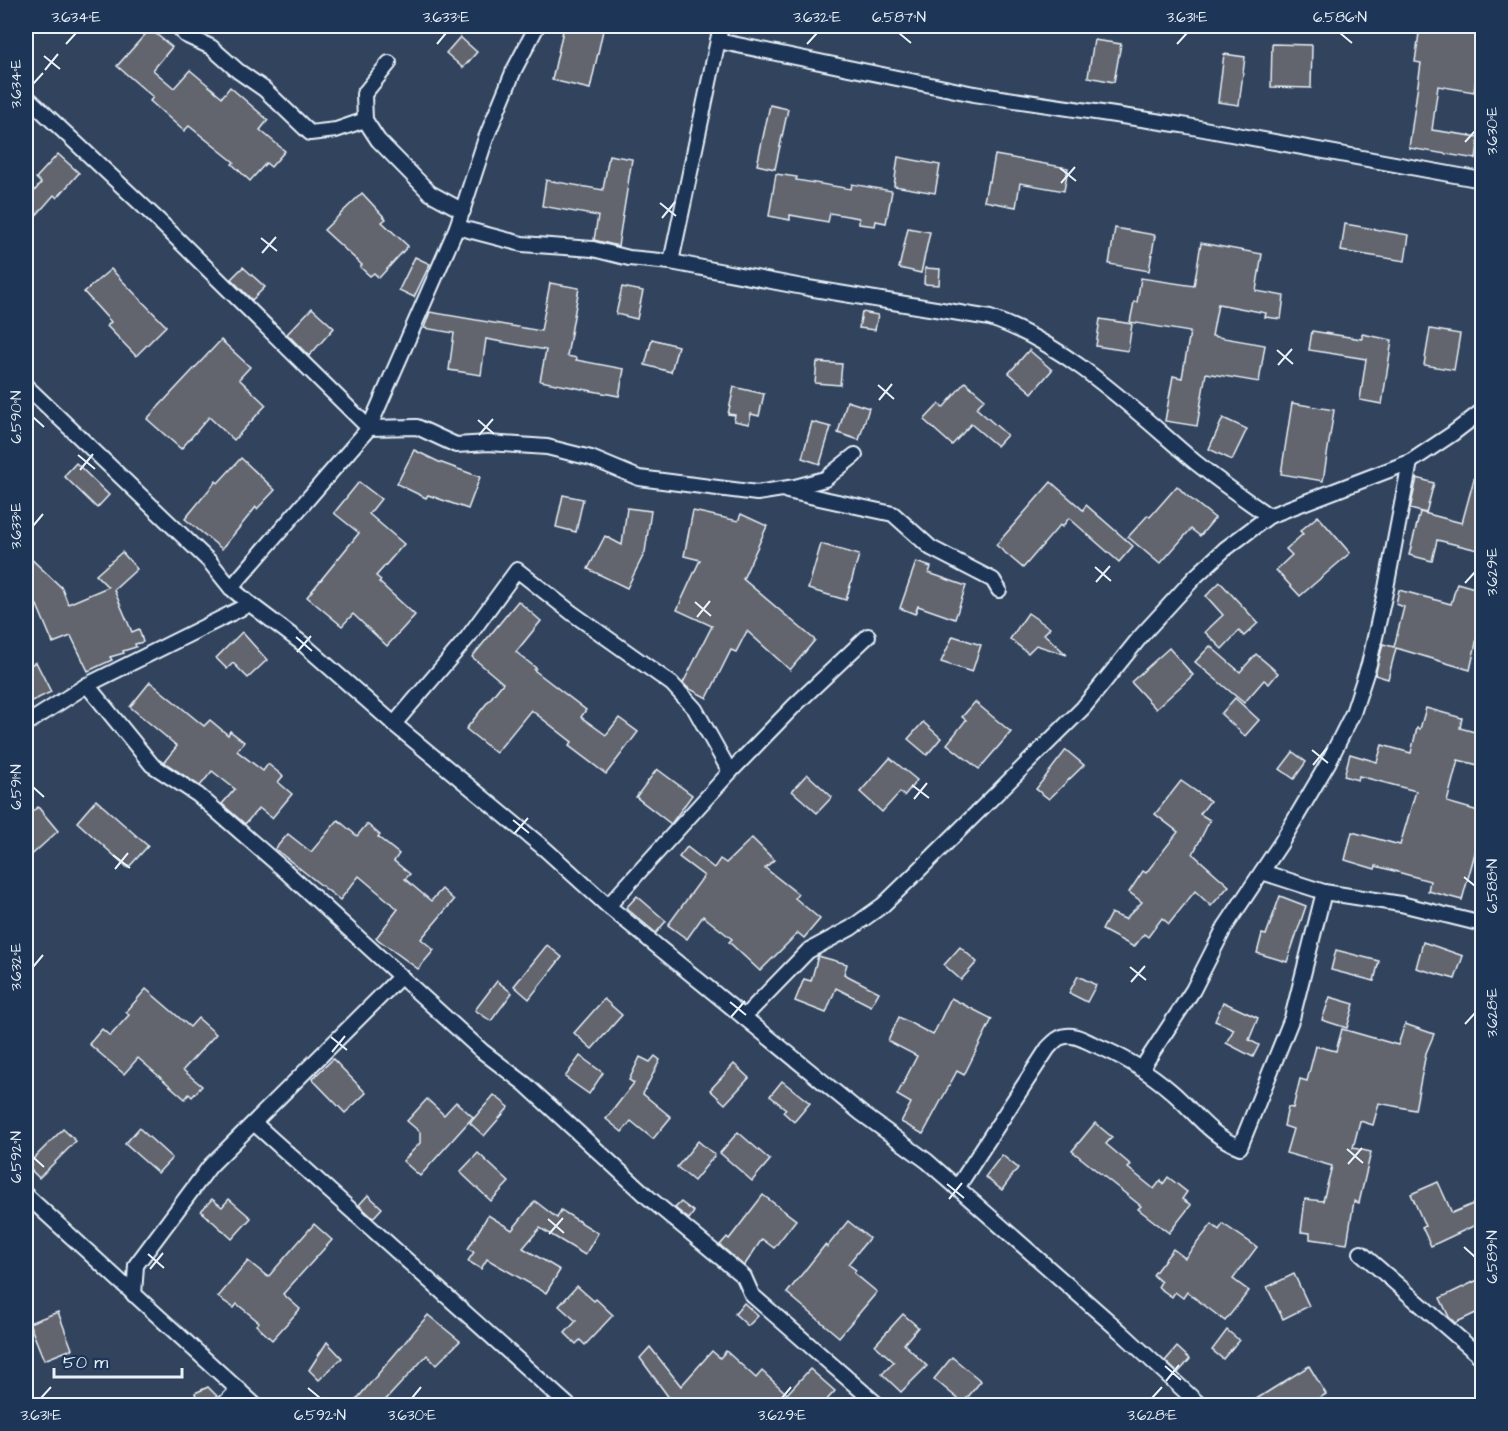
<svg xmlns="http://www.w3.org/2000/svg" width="1508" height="1431" viewBox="0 0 1508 1431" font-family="'Architects Daughter',sans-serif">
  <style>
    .building { fill: #62656d; stroke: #e8f1f8; stroke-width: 1.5 }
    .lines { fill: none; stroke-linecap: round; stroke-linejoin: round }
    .minor-casing { stroke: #e8f1f8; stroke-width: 18 }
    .minor { stroke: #1d3557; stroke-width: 14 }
    .ticks { fill: none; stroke: #e8f1f8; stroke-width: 2 }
    .neatline { fill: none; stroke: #e8f1f8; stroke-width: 2 }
    .ticks-label { font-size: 15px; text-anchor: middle; fill: #e8f1f8 }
  </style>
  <rect width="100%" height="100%" fill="#32435e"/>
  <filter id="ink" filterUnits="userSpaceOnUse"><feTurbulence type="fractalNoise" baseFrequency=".0167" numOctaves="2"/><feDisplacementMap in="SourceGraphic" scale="12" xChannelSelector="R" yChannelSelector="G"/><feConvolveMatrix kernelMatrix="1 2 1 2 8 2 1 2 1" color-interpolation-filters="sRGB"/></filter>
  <g filter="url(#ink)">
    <g class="building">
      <path d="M564,26H604L590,89L552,80Z"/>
      <path d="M1420,26H1482V72L1477,71L1474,92L1438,86L1432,130L1479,137L1476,159L1409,148L1421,63L1415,62Z"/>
      <path d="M150,29L172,47L153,70L174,88L190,70L222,97L230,87L268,120L260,130L285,151L271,167L266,163L250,181L232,164L234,162L189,126L184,131L150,101L153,97L117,66Z"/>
      <path d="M460,37L477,52L463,68L446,53Z"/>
      <path d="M1094,40L1121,44L1114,82L1088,77Z"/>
      <path d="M1272,44L1312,45L1311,88L1271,87Z"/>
      <path d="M1224,54L1245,57L1239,105L1218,102Z"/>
      <path d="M770,105L788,109L775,169L757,165Z"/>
      <path d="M58,154L79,173L57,198L54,195L26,227V201L41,183L36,178Z"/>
      <path d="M609,155L632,159L618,246L594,240L598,216L542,206L546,180L603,190Z"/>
      <path d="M995,155L1068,168L1064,191L1020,183L1016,207L984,201L988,181L990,182Z"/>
      <path d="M898,157L940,165L935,193L894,186Z"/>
      <path d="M776,174L797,177L796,180L851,189L852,184L892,191L886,223L876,221L875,226L859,224V218L830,213L828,222L790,215V220L769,216Z"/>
      <path d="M362,193L386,219L382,222L408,246L379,278L374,273L370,276L360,267L362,265L324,230Z"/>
      <path d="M1345,224L1409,235L1405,261L1341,251Z"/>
      <path d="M908,228L930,232L921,273L899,268Z"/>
      <path d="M1115,228L1155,235L1149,271L1109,264Z"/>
      <path d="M1201,243L1262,254L1256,291L1284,296L1281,319L1265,317L1266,313L1218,304L1212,336L1265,345L1259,382L1206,373L1197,426L1165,421L1173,376L1182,378L1190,332L1130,322L1134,302H1137L1141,278L1194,286Z"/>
      <path d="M415,257L430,264L414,297L399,290Z"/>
      <path d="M243,267L265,287L252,300L231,279Z"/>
      <path d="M925,268L940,269L939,285L924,284Z"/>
      <path d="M111,269L166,326L136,356L107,326L111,322L84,292Z"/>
      <path d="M550,283L579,288L567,356L577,358L576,360L624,369L619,396L540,381L546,350L486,339L481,375L449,370L454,333L424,328L430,312L541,331Z"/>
      <path d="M622,287L643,291L637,319L616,314Z"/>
      <path d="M312,308L334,328L309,356L287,334Z"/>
      <path d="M862,312L878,315L875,330L859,328Z"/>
      <path d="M1100,319L1132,324L1128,351L1096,346Z"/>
      <path d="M1430,329L1460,334L1454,370L1424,365Z"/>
      <path d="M1312,331L1362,339V334L1392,340L1382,404L1360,400L1366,359L1309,350Z"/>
      <path d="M652,339L678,346L671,372L645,365Z"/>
      <path d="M221,340L250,367L239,379L266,405L234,440L209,417L181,449L147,419Z"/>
      <path d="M1029,350L1052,370L1032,393L1009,373Z"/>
      <path d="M817,362L842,364L840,385L815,383Z"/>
      <path d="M965,382L985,399L976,408L1007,435L997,446L971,424L952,445L924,420L939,404L943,408Z"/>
      <path d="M734,387L764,394L759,416L751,414L749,424L734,421L735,415L728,414Z"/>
      <path d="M847,401L869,408L859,440L838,433Z"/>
      <path d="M1292,403L1334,410L1323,481L1281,474Z"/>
      <path d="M1223,418L1247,429L1232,460L1209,449Z"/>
      <path d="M812,422L831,427L820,464L802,458Z"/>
      <path d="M414,450L439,462L480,477L468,509L428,495L426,498L397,484Z"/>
      <path d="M241,458L275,490L257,509L256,507L222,549L185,519L216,481L218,483Z"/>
      <path d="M76,463L109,495L97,508L64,476Z"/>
      <path d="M1478,464H1482V551L1437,540L1432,561L1409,555L1420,512L1462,523Z"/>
      <path d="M1417,478L1434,483L1426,513L1410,509Z"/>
      <path d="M359,482L381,499L369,514L404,544L376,576L381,580L379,582L415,615L387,646L353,614L342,626L307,597L359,533L334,513Z"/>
      <path d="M1051,482L1083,510L1086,505L1133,546L1119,562L1069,518L1062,527L1060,525L1023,568L996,545Z"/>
      <path d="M1177,486L1186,495L1215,518L1200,536L1191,529L1160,564L1128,537L1148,515L1150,517Z"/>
      <path d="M563,495L583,499L576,532L556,527Z"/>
      <path d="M627,508L651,511L645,552L627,588L588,569L605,536L622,545Z"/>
      <path d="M693,511L738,521L741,514L767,526L743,579L815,640L790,670L747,631L736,652L731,650L707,698L688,688L683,683L712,626L677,610L700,560L684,556Z"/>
      <path d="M1318,516L1350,553L1300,596L1276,570L1292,555L1286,549L1303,534L1300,531Z"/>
      <path d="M821,544L859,555L846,600L808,589Z"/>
      <path d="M122,552L137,569L114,590L132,632L139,629L143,642L135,644L136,647L123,651L124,653L110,657L112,660L88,671L71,636L53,643L37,605L26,617V554L62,588L68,604L108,587L96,575Z"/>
      <path d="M916,562L931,567L929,573L966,586L955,619L918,606L915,614L900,608Z"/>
      <path d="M1220,582L1258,623L1244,636L1239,631L1222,649L1205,632L1223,615L1206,596Z"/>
      <path d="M1457,583L1482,590V599L1476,624L1480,625L1470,670L1396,648L1388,679L1375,675L1383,644L1394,647L1404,607L1396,604L1399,590L1451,604Z"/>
      <path d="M518,601L541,621L516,652L536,668L534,670L586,710L581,717L606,735L619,718L638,732L606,774L569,746L572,742L531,710L496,753L466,729L503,683L472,657Z"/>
      <path d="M1028,613L1050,628L1044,634L1067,655L1036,645L1028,653L1010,639Z"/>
      <path d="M242,632L267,660L248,678L233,663L227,669L216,658Z"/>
      <path d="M953,636L981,645L972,672L941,662Z"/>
      <path d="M1210,646L1240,672L1256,654L1278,673L1269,684L1264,680L1244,703L1195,662Z"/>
      <path d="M1169,648L1193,675L1156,709L1131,682Z"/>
      <path d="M36,662L51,692L26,704V667Z"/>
      <path d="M150,682L204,726L210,720L228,735L230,731L244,742L237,751L263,771L268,764L283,776L278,782L292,794L272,818L259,808L245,824L222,804L235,789L212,771L200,786L164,762L177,746L130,707Z"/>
      <path d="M1235,698L1259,720L1245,736L1221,714Z"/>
      <path d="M975,702L1011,732L979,769L947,744L966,720L962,717Z"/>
      <path d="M1426,708L1462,718L1460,728L1482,734V766L1458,760L1447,802L1482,812L1476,834L1480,835L1462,900L1428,891L1430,881L1376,866L1375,869L1345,860L1352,832L1400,845L1416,791L1359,776L1358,780L1344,776L1350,754L1377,762L1382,745L1411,753L1417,728L1420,729Z"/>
      <path d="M923,722L941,738L927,755L908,739Z"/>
      <path d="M1066,750L1084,765L1049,799L1036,789Z"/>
      <path d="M1293,752L1306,762L1294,779L1280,769Z"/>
      <path d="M890,758L917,780L904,796L900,792L882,812L860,792Z"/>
      <path d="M657,769L692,795L671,824L636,797Z"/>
      <path d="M807,774L832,797L817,813L792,791Z"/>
      <path d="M1181,781L1210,801L1200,814L1210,820L1193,854L1229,886L1211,906L1195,891L1169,924L1162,918L1148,937L1144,934L1134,947L1102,930L1111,913L1125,919L1142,902L1129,892L1143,871L1146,873L1178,832L1155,814Z"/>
      <path d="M96,800L148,846L128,868L77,822Z"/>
      <path d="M38,807L58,831L26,860V817Z"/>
      <path d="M338,820L357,836L367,824L380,835L378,837L399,854L394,861L410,874L405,879L431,901L442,889L454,900L421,939L434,950L418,969L376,938L398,909L359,876L340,900L275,849L288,834L311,852Z"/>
      <path d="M752,838L774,860L765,868L798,894L795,898L820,919L804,938L798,933L760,971L729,942L732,939L703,916L687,939L668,925L704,876L679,857L687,847L714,868L720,859L726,863Z"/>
      <path d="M637,896L666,921L656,933L626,908Z"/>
      <path d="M1280,896L1306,906L1287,962L1257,953L1262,934L1266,935Z"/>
      <path d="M1423,942L1463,956L1455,979L1416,968Z"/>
      <path d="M547,945L562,957L529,999L514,986Z"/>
      <path d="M960,947L977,962L961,980L944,965Z"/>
      <path d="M1336,950L1379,961L1374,981L1331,970Z"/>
      <path d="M818,956L847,964L844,974L879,992L871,1006L836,988L826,1013L795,1001L804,979L811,981Z"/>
      <path d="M1078,976L1096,985L1087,1002L1069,993Z"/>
      <path d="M497,981L512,993L491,1021L475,1010Z"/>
      <path d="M146,989L190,1027L198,1018L216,1034L183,1070L202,1086L192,1097L189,1094L185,1099L138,1058L124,1074L89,1044L102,1029L110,1036L129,1015L126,1012Z"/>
      <path d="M1330,997L1354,1004L1347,1028L1322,1020Z"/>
      <path d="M951,998L992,1019L964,1075L957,1071L923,1134L901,1122L911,1103L897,1095L917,1056L888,1041L899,1017L933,1035Z"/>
      <path d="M604,999L622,1015L592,1049L574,1033Z"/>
      <path d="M1223,1002L1258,1018L1249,1040L1259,1045L1253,1057L1226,1043L1234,1029L1215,1021Z"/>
      <path d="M1405,1024L1434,1034L1426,1053L1415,1110L1379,1103L1373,1125L1360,1121L1353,1148L1371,1152L1359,1203L1354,1201L1347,1244L1310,1239V1233L1301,1232L1305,1199L1323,1201L1332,1166L1286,1153L1293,1129L1284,1126L1288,1107L1293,1108L1300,1079L1307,1081L1316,1046L1336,1051L1342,1029L1398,1045Z"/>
      <path d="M580,1056L603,1073L589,1094L565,1077Z"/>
      <path d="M655,1056L660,1060L643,1094L671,1117L653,1139L631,1121L622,1132L606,1119L634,1083L629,1080L640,1057L650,1062Z"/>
      <path d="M333,1059L366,1093L345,1113L312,1079Z"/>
      <path d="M734,1064L749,1078L725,1104L710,1090Z"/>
      <path d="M782,1081L810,1103L794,1122L783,1112L786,1109L770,1096Z"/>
      <path d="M494,1095L509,1107L484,1136L470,1123Z"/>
      <path d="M427,1099L444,1115L456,1102L473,1117L420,1176L403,1161L420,1143V1132L407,1121Z"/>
      <path d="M1095,1123L1112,1137L1106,1144L1131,1165L1128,1168L1154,1189L1161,1180L1163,1184L1168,1177L1187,1192L1182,1199L1191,1205L1169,1233L1138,1209L1141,1206L1072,1151Z"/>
      <path d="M139,1128L172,1158L158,1173L125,1144Z"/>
      <path d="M63,1129L76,1141L39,1178L29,1168L32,1164L30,1162Z"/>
      <path d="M738,1132L770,1160L752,1181L720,1153Z"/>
      <path d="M698,1141L715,1155L694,1181L677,1167Z"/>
      <path d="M478,1153L509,1182L491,1201L460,1172Z"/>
      <path d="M1002,1155L1018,1168L1002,1190L985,1177Z"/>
      <path d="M1438,1182L1452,1213L1482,1200V1222L1431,1246L1422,1227L1425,1226L1411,1194Z"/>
      <path d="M368,1195L382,1208L373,1218L359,1205Z"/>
      <path d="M763,1195L796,1220L774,1248L762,1239L744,1266L720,1245L727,1237L729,1239Z"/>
      <path d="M212,1199L222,1207L229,1199L251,1218L232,1239L201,1211Z"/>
      <path d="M535,1201L557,1218L561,1210L598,1233L585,1255L540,1228L523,1248L560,1270L546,1293L487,1259L481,1269L468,1261L474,1252L468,1249L488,1215L512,1230Z"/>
      <path d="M681,1202L694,1212L689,1219L675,1208Z"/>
      <path d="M848,1221L869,1238L848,1264L856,1270L854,1273L877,1292L839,1337L787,1293L825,1245L827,1247Z"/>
      <path d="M314,1224L332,1240L283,1294L300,1309L272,1340L256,1325L259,1322L237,1304L234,1308L218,1297L248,1261L268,1277Z"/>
      <path d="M1212,1224L1219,1230L1223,1224L1257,1247L1233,1279L1249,1291L1225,1321L1187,1292L1183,1298L1175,1292L1172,1297L1158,1287L1161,1282L1153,1275L1173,1249L1185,1258Z"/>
      <path d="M1294,1274L1309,1306L1283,1319L1267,1287Z"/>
      <path d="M1482,1278V1310L1455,1323L1449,1317L1440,1298Z"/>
      <path d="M577,1286L594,1301L596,1299L613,1315L585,1345L580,1340L576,1344L565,1333L576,1321L559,1306Z"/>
      <path d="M744,1303L758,1316L748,1326L735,1314Z"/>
      <path d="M58,1312L72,1349L44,1360L29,1323Z"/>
      <path d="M903,1314L918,1327L904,1344L927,1366L901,1392L882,1374L894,1362L875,1345Z"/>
      <path d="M428,1315L460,1341L436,1365L427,1355L380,1406H351Z"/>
      <path d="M1227,1330L1239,1340L1223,1359L1212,1350Z"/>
      <path d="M327,1342L342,1358L319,1380L309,1370Z"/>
      <path d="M650,1347L681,1386L712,1351L720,1358L726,1351L756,1378L762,1371L787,1394L810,1369L835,1391L821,1406H675L640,1358Z"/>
      <path d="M1177,1347L1190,1359L1178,1373L1165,1361Z"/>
      <path d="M952,1357L981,1381L963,1403L934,1379Z"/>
      <path d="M1309,1366L1326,1394L1307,1406H1245Z"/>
      <path d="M208,1387L217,1396L209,1406H202L197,1401L195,1393Z"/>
    </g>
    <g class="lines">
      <g class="minor-casing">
        <g id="minor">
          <path d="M178,26L185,35L211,47L238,71L264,89L310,133L336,130L365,120"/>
          <path d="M718,41L974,94L1182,125L1482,180"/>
          <path d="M389,63L364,94L365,120L378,140L430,193L463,211"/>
          <path d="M26,96L158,220L369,428L417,427L456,445L488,443L547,447L591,458L639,478L757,493L795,487L825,479L855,455"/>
          <path d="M457,227L486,138L514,70L537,26"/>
          <path d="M671,262L721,26"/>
          <path d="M26,386L210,562L231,588L250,604L303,644L394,724L545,849L608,906L861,1113L927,1161L1121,1332L1201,1406"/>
          <path d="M787,491L893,514L931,548L993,580L999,590"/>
          <path d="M231,588L369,428L457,227L522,244L593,249L629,258L671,262L808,288L990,318C1067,344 1134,410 1195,462C1219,481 1244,499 1269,516"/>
          <path d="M87,685L152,765L198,795L282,868L482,1051L525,1084L649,1198L744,1277L752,1295L879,1406"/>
          <path d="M26,724L87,685L250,604"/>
          <path d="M394,724L468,637L517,570L572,613L672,684L695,709L730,772"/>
          <path d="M1262,872L1324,892L1401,904L1482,924"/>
          <path d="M608,906L730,772L794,706L868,636"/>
          <path d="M744,1017L808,951L851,928L883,905L915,874L1083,708L1141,636L1196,576L1225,549L1269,516L1410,462L1452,434L1482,411"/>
          <path d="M1142,1068L1193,990L1225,927L1281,843L1328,763L1353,713L1369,664L1386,588L1410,462"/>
          <path d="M254,1123L569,1406"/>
          <path d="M957,1188L1048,1048C1052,1044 1057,1038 1062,1037C1073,1033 1084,1040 1093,1044C1123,1056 1148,1071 1172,1092C1195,1112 1210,1136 1240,1147L1292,1018L1324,892"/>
          <path d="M26,1195L256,1406"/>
          <path d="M1361,1253L1482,1358"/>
          <path d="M134,1295L136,1265L210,1166L401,976"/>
          <path d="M222,1406L239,1389"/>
        </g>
      </g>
      <use href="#minor" class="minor"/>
    </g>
  </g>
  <path class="ticks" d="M899,33L911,43M1340,33L1352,43M66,44L76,33M437,44L446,33M807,44L817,33M1177,44L1187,33M44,56L60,69M45,70L58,54M33,84L43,73M1465,142L1475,131M1060,168L1076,181M1061,183L1075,167M660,203L676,216M662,218L675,202M261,238L277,251M262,253L276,237M1277,350L1293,364M1278,365L1292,349M878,385L894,399M879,400L892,384M33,417L44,427M478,420L494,434M479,435L493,419M78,455L95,469M80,470L93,454M33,526L43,514M1095,567L1111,581M1096,582L1110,566M1465,583L1475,572M695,602L711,616M697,617L710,601M296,637L312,651M297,652L311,636M1312,750L1328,763M1313,765L1327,748M912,785L929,798M33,787L44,797M914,799L927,783M513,820L529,833M514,834L528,818M113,855L130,868M115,869L128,853M1464,877L1475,886M33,967L43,955M1130,967L1146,980M1131,982L1145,966M730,1002L746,1015M731,1017L745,1001M1465,1024L1475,1013M331,1037L347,1050M332,1052L345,1036M1347,1149L1363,1163M33,1157L44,1167M1348,1164L1362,1148M947,1184L964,1198M949,1199L962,1183M548,1219L564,1233M549,1234L563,1218M1464,1247L1475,1257M148,1254L164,1268M150,1269L163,1253M1165,1366L1181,1380M1166,1381L1179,1365M308,1388L320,1398M41,1398L51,1387M412,1398L421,1387M782,1398L791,1387M1152,1398L1162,1387"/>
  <rect width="1508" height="1431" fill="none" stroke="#1d3557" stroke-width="66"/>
  <path d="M54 1368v9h128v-9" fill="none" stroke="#e8f1f8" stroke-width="3"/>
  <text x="63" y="1368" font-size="18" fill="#e8f1f8" stroke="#1d3557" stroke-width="4.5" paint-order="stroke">50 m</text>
  <rect x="33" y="33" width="1442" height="1365" class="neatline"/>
  <g class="ticks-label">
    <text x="76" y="22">3.634°E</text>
    <text x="446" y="22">3.633°E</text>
    <text x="817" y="22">3.632°E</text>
    <text x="899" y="22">6.587°N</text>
    <text x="1187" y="22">3.631°E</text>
    <text x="1340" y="22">6.586°N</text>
    <text transform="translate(16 84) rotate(-90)" y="5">3.634°E</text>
    <text transform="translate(1492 131) rotate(-90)" y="5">3.630°E</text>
    <text transform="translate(16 417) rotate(-90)" y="5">6.590°N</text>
    <text transform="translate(16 526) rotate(-90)" y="5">3.633°E</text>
    <text transform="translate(1492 572) rotate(-90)" y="5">3.629°E</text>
    <text transform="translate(16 787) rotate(-90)" y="5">6.591°N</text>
    <text transform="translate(1492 886) rotate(-90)" y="5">6.588°N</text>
    <text transform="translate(16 967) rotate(-90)" y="5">3.632°E</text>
    <text transform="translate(1492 1013) rotate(-90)" y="5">3.628°E</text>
    <text transform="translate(16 1157) rotate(-90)" y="5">6.592°N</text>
    <text transform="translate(1492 1257) rotate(-90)" y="5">6.589°N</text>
    <text x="41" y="1420">3.631°E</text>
    <text x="320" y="1420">6.592°N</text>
    <text x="412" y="1420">3.630°E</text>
    <text x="782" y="1420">3.629°E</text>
    <text x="1152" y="1420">3.628°E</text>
  </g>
</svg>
